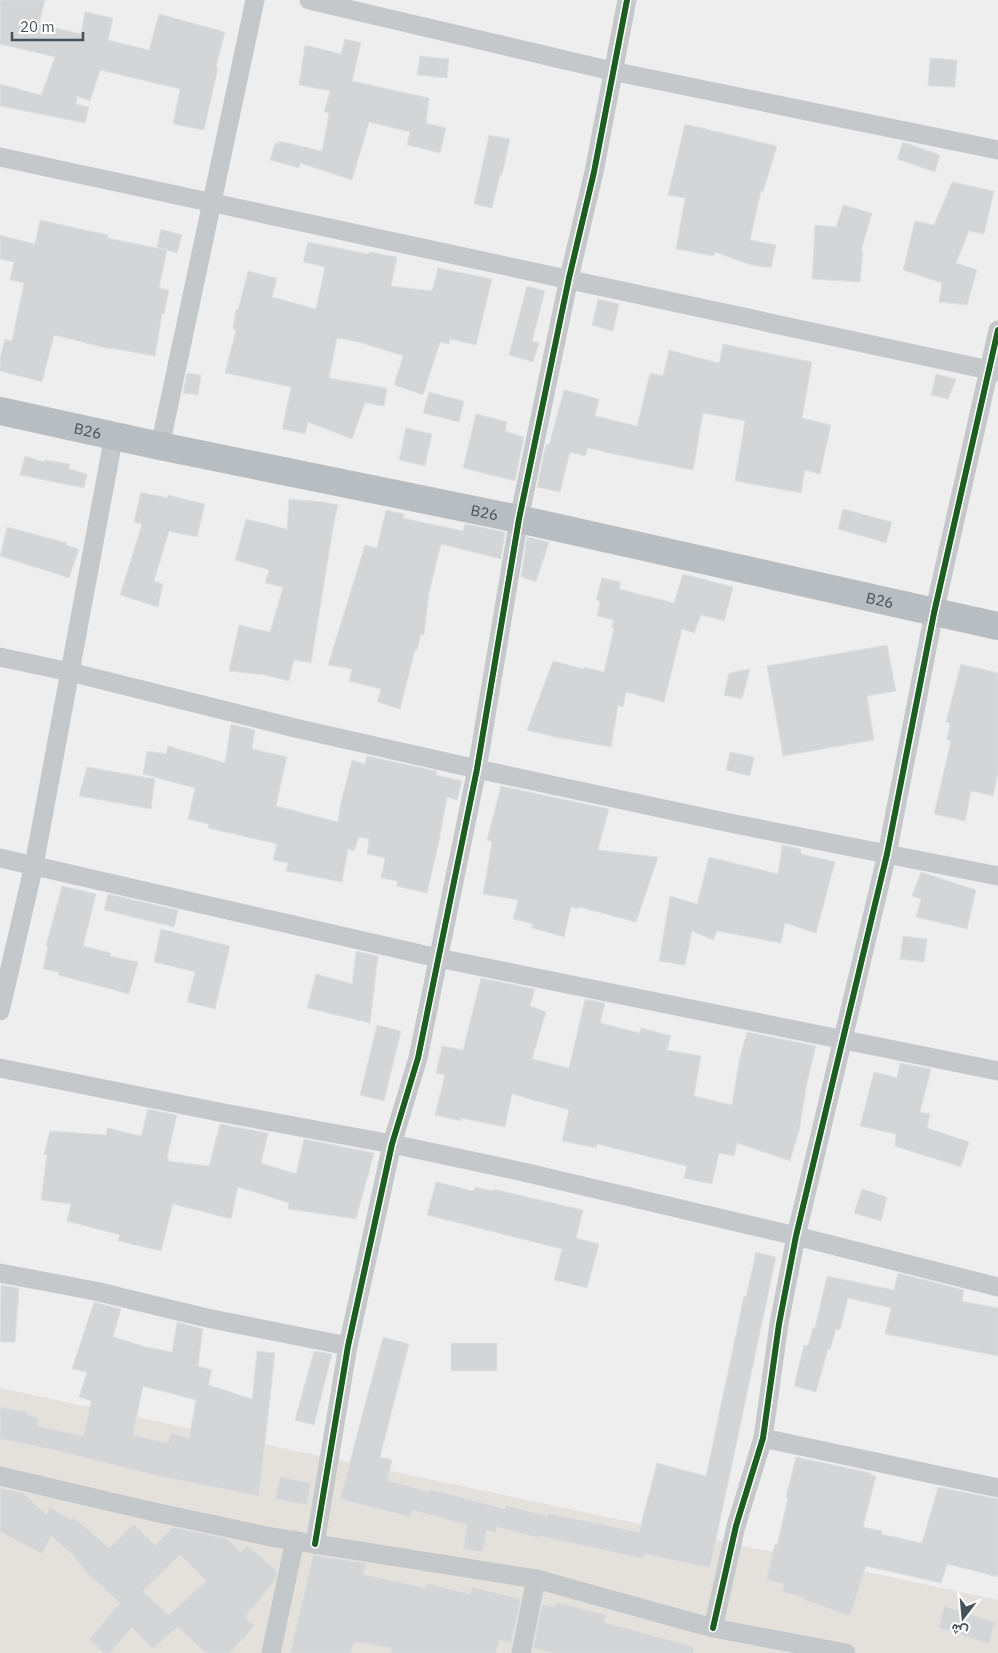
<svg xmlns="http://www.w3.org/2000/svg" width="998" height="1653" viewBox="0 0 998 1653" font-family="'IBM Plex Sans',Vazirmatn,sans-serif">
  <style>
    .commercial { fill: #e4e1dc }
    .building { fill: #d4d5d6; stroke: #dfe0e1; fill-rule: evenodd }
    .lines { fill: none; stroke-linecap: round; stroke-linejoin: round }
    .street { stroke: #c5c8ca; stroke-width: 19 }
    .highway { stroke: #b8bdc1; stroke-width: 28 }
    .cycleway-casing { stroke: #fff; stroke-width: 9 }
    .cycleway { stroke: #1b5e20; stroke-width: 6 }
    .labels { text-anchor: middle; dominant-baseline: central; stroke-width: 4.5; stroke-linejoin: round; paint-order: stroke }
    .street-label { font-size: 15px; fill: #465159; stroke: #fff }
  </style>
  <rect width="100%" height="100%" fill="#eee"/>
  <path class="commercial" d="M0,1388L998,1600V1653H0Z"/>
  <g class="building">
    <path d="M0,0H45L39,24L81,34L85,12L113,18L108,40L149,50L159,14L225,32L216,67L218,68L204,130L173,124L180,89L100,70L90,101L77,96L76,104L89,107L85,123L0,106V84L41,95L55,57L0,44Z"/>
    <path d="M345,39L361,43L352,81L429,98L426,123L446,128L440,153L407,145L410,132L369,122L352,180L300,163L299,168L270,160L275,143L279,144V141L322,151L329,113L324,112L330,91L299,85L305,45L341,54Z"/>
    <path d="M420,56L449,59L447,78L417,75Z"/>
    <path d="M930,58L957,60L955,87L928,86Z"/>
    <path d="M685,124L777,146L763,192L761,191L750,240L776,245L771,268L751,265L715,252L714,256L676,249L685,198L668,195Z"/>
    <path d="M489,135L510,139L502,175H500L492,208L474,204Z"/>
    <path d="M903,142L940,155L935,172L897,159Z"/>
    <path d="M952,182L994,191L984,234L969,231L956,263L977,270L967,305L939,302L942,283L903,270L915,221L934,225Z"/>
    <path d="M843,205L872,213L861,251H863L860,282L812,279L815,225L836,227Z"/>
    <path d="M40,220L108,235L107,238L167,250L159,288L169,290L164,314H162L155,356L110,348V349L54,335L42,382L0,371V358L5,339L12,341L24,283L10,280L14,262L0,259V235L35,244Z"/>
    <path d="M161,229L182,235L177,253L157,247Z"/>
    <path d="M308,242L368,254L369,252L397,257L391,286L432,291L438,268L492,279L476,345L450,339L449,344L440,342L423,395L394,385L403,356L359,342L337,338L329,378L387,388L384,406L365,403L352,439L308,422L305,434L282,429L291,387L225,373L236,330L233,329L236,310H238L248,271L277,278L272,297L316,309L325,267L303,262Z"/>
    <path d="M527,286L545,291L532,341L539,343L533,362L509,355Z"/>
    <path d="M598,299L619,304L613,331L592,325Z"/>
    <path d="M723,344L812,362L802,418L831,425L820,474L805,470L801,493L735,481L745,421L703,413L693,470L623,456L588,448L585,456L570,452L560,492L537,487L546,444L549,445L564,390L599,399L595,416L637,426L650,373L663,376L669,350L719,363Z"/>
    <path d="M187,373L201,375L198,395L183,393Z"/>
    <path d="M936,374L956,379L948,399L931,395Z"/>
    <path d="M429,392L464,401L459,422L423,413Z"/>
    <path d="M476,414L507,422L505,431L524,437L515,481L463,468Z"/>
    <path d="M406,428L432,434L425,466L399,460Z"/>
    <path d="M25,456L44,462L45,460L70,464L69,469L87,474L84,488L20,475Z"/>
    <path d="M141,492L167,498L168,495L205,504L197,537L169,531L154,581L163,584L158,607L120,595L142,524L134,522Z"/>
    <path d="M289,499L324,502L338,505L334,522L311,663L294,660L289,681L265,675L229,671L239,625L270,632L283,587L265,583L269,570L235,560L246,519L287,529Z"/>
    <path d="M843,509L892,522L886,543L838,529Z"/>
    <path d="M386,510L404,514L403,518L463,531L465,524L505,532L501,559L441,544L429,593L424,635L421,634L417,650H415L400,709L377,702L381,689L349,681L352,669L328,665L365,545L377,548Z"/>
    <path d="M7,527L67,543L66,545L79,549L69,578L0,556Z"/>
    <path d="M527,537L549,542L536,582L521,577Z"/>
    <path d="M683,574L733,587L724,621L701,615L694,633L682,629L664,702L626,692L623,707L618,705L611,747L555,737L527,730L553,661L584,669V667L604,672L614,628H612L613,620L597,616L600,601L596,600L602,578L621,582L619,589L674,603Z"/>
    <path d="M887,645L896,691L867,696L874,740L783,756L767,666Z"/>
    <path d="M961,664L998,673V773L993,796L971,791L965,821L934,814L951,741L947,740L950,723L946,722Z"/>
    <path d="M750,669L742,699L724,695L729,673Z"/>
    <path d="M231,724L255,730L252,749L287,757L276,806L338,822L341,802L352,760L365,764L367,756L437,771L436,775L462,781L457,800L447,797L438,846L427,893L396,886L398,881L381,878L385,858L367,854L369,839L359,837L354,851L348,849L342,882L286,871L288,863L273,860L277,844L208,828L209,824L188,819L195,788L143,774L147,751L166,754L168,746L225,763Z"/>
    <path d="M730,752L754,757L750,776L726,770Z"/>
    <path d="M87,767L155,779L151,809L79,796Z"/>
    <path d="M501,786L609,809L598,850L658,857L636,922L579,907V909L571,907L564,937L532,928L533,924L513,919L518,900L483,894L492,842L487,840Z"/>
    <path d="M782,845L801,849V854L835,862L816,933L785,923L781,943L717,931L713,940L692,931L685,965L659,961L670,896L697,904L709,857L778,874Z"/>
    <path d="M921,872L976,890L967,929L916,917L921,899L912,896Z"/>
    <path d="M62,886L96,894L83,946L111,953L110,956L138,962L129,994L58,975L59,972L43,969L48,946H46Z"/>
    <path d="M108,894L178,910L174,927L104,910Z"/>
    <path d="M161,929L230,946L215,1009L187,1002L195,972L154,962Z"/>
    <path d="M903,936L927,939L924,962L900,959Z"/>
    <path d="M356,951L378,956L370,1023L307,1008L316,974L352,984Z"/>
    <path d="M481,978L535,989L530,1006L546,1012L532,1059L569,1068L585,999L605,1003L600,1023L640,1033L641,1028L671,1036L667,1050L701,1056L694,1096L732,1105L739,1061L747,1032L816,1046L807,1083L799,1131L790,1161L737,1143L734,1156L719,1153L712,1184L684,1178L687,1166L597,1144L596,1148L562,1141L569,1110L512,1094L505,1127L461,1118V1121L435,1115L445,1075L436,1073L442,1046L463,1050Z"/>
    <path d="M377,1025L401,1031L384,1101L360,1095Z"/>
    <path d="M900,1063L931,1069L920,1112L930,1114L927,1128L969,1142L961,1167L895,1146L896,1134L860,1126L874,1072L897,1078Z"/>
    <path d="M148,1109L177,1115L167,1158L169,1159L168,1161L209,1166L220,1124L268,1133L261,1163L296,1174L304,1139L374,1153L356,1219L288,1209L289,1203L238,1187L231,1219L173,1204L161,1251L118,1241L120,1235L67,1221L71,1204L41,1200L47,1155L44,1154L50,1131L106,1135L107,1128L141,1136Z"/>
    <path d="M436,1182L474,1191L475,1187L493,1191V1189L583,1210L576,1238L599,1244L587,1288L554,1280L562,1249L427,1215Z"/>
    <path d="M862,1189L887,1197L881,1221L854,1213Z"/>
    <path d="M756,1252L776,1257L710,1568L645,1554L644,1559L539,1536V1538L497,1527L496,1533L487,1530L483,1552L463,1549L467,1525L412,1510L410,1517L340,1499L383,1337L409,1344L380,1457L392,1460L387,1480L429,1492L430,1489L505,1509L506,1505L547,1516L548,1513L639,1532L657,1463L706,1476L744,1296L746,1297Z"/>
    <path d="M898,1273L964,1290L962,1301L998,1308V1356L885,1334L891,1308L848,1298L840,1330L836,1329L830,1350L828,1349L816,1392L794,1386L804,1345L808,1346L813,1328H815L827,1276L894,1290Z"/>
    <path d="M1,1285L19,1288L15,1342H0Z"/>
    <path d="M94,1302L121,1309L113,1337L146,1347L172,1352L177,1322L203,1329L198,1366L212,1370L208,1385L252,1399L257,1351L275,1353L259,1496L158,1476L58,1451L0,1439V1407L28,1412L27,1415L39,1418L38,1426L83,1436L91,1401L79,1397L87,1372L72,1369ZM143,1386L196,1400L189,1438L171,1432L168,1443L133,1435Z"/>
    <rect x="451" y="1343" width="46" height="28"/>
    <path d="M314,1351L332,1354L314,1425L295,1420Z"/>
    <path d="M796,1457L871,1473V1475L876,1476L863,1527L882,1531L881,1534L922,1543L938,1487L998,1499V1577L947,1564L941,1583L866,1566L850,1616L804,1600L805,1598L782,1592L784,1584L766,1580L775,1544L777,1545L788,1498L786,1497Z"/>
    <path d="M280,1477L311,1483L307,1505L275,1499Z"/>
    <path d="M0,1488L24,1493L46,1515L50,1507L72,1520L74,1517L109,1548L134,1524L155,1545L173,1527L228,1539L241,1552L247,1545L277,1571L274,1582L245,1617L255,1626L230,1653H206L177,1627L153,1649L132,1628L110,1653H104L89,1639L120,1603L87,1573L72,1554L51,1536L42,1554L0,1532ZM180,1555L206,1581L169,1615L143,1591Z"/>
    <path d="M313,1555L366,1563L363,1574L426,1588L427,1583L470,1594L472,1587L521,1599L511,1643L499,1640L496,1653H391V1648L354,1642L351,1653H290Z"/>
    <path d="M556,1602L606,1615L604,1622L694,1647L693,1653H552L533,1648L542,1604L555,1607Z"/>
    <path d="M944,1606L995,1622L989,1644L938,1628Z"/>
  </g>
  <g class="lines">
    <g class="street">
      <path d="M309,0L612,71L998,150"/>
      <path d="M0,157L998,372"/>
      <path d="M160,446L255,0"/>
      <path d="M0,657L70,672L295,728L477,769L730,823L998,876"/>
      <path d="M0,858L438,958L998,1071"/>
      <path d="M0,1011L34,865L114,435"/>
      <path d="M0,1068L224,1113L392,1144L519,1171L796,1236L998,1287"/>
      <path d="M0,1273L95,1291L207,1318L348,1346"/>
      <path d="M763,1438L998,1488"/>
      <path d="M0,1476L154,1512L271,1537L536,1579L713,1628L846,1653"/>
      <path d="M315,1544L348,1346L392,1144L418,1058L477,769L519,519L569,278L594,172L627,0"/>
      <path d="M713,1628L736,1526L763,1438L779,1324L796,1236L887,854L934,613L998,330"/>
      <path d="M271,1653L295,1540"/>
      <path d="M521,1653L536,1579"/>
    </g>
    <path class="highway" id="s1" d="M0,411L160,446L519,519L998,626"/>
    <g class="cycleway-casing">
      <g id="cycleway">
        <path d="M315,1544L348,1346L392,1144L418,1058L477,769L519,519L569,278L594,172L627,0"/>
        <path d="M713,1628L736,1526L763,1438L779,1324L796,1236L887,854L934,613L998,330"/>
      </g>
    </g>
    <use href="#cycleway" class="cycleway"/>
  </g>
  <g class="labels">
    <g class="street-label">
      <text stroke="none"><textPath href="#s1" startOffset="90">B26</textPath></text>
      <text stroke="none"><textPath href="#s1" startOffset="495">B26</textPath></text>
      <text stroke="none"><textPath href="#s1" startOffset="900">B26</textPath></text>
    </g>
  </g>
  <g transform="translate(963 1618) rotate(196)" stroke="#ffffff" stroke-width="4" paint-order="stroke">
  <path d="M0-4L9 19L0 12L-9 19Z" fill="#465159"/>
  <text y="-8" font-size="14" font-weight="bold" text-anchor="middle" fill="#465159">ش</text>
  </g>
  <path d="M12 32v8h71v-8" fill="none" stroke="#465159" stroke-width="2.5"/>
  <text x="20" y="32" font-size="15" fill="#465159" stroke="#ffffff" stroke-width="4" paint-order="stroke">20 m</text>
</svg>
